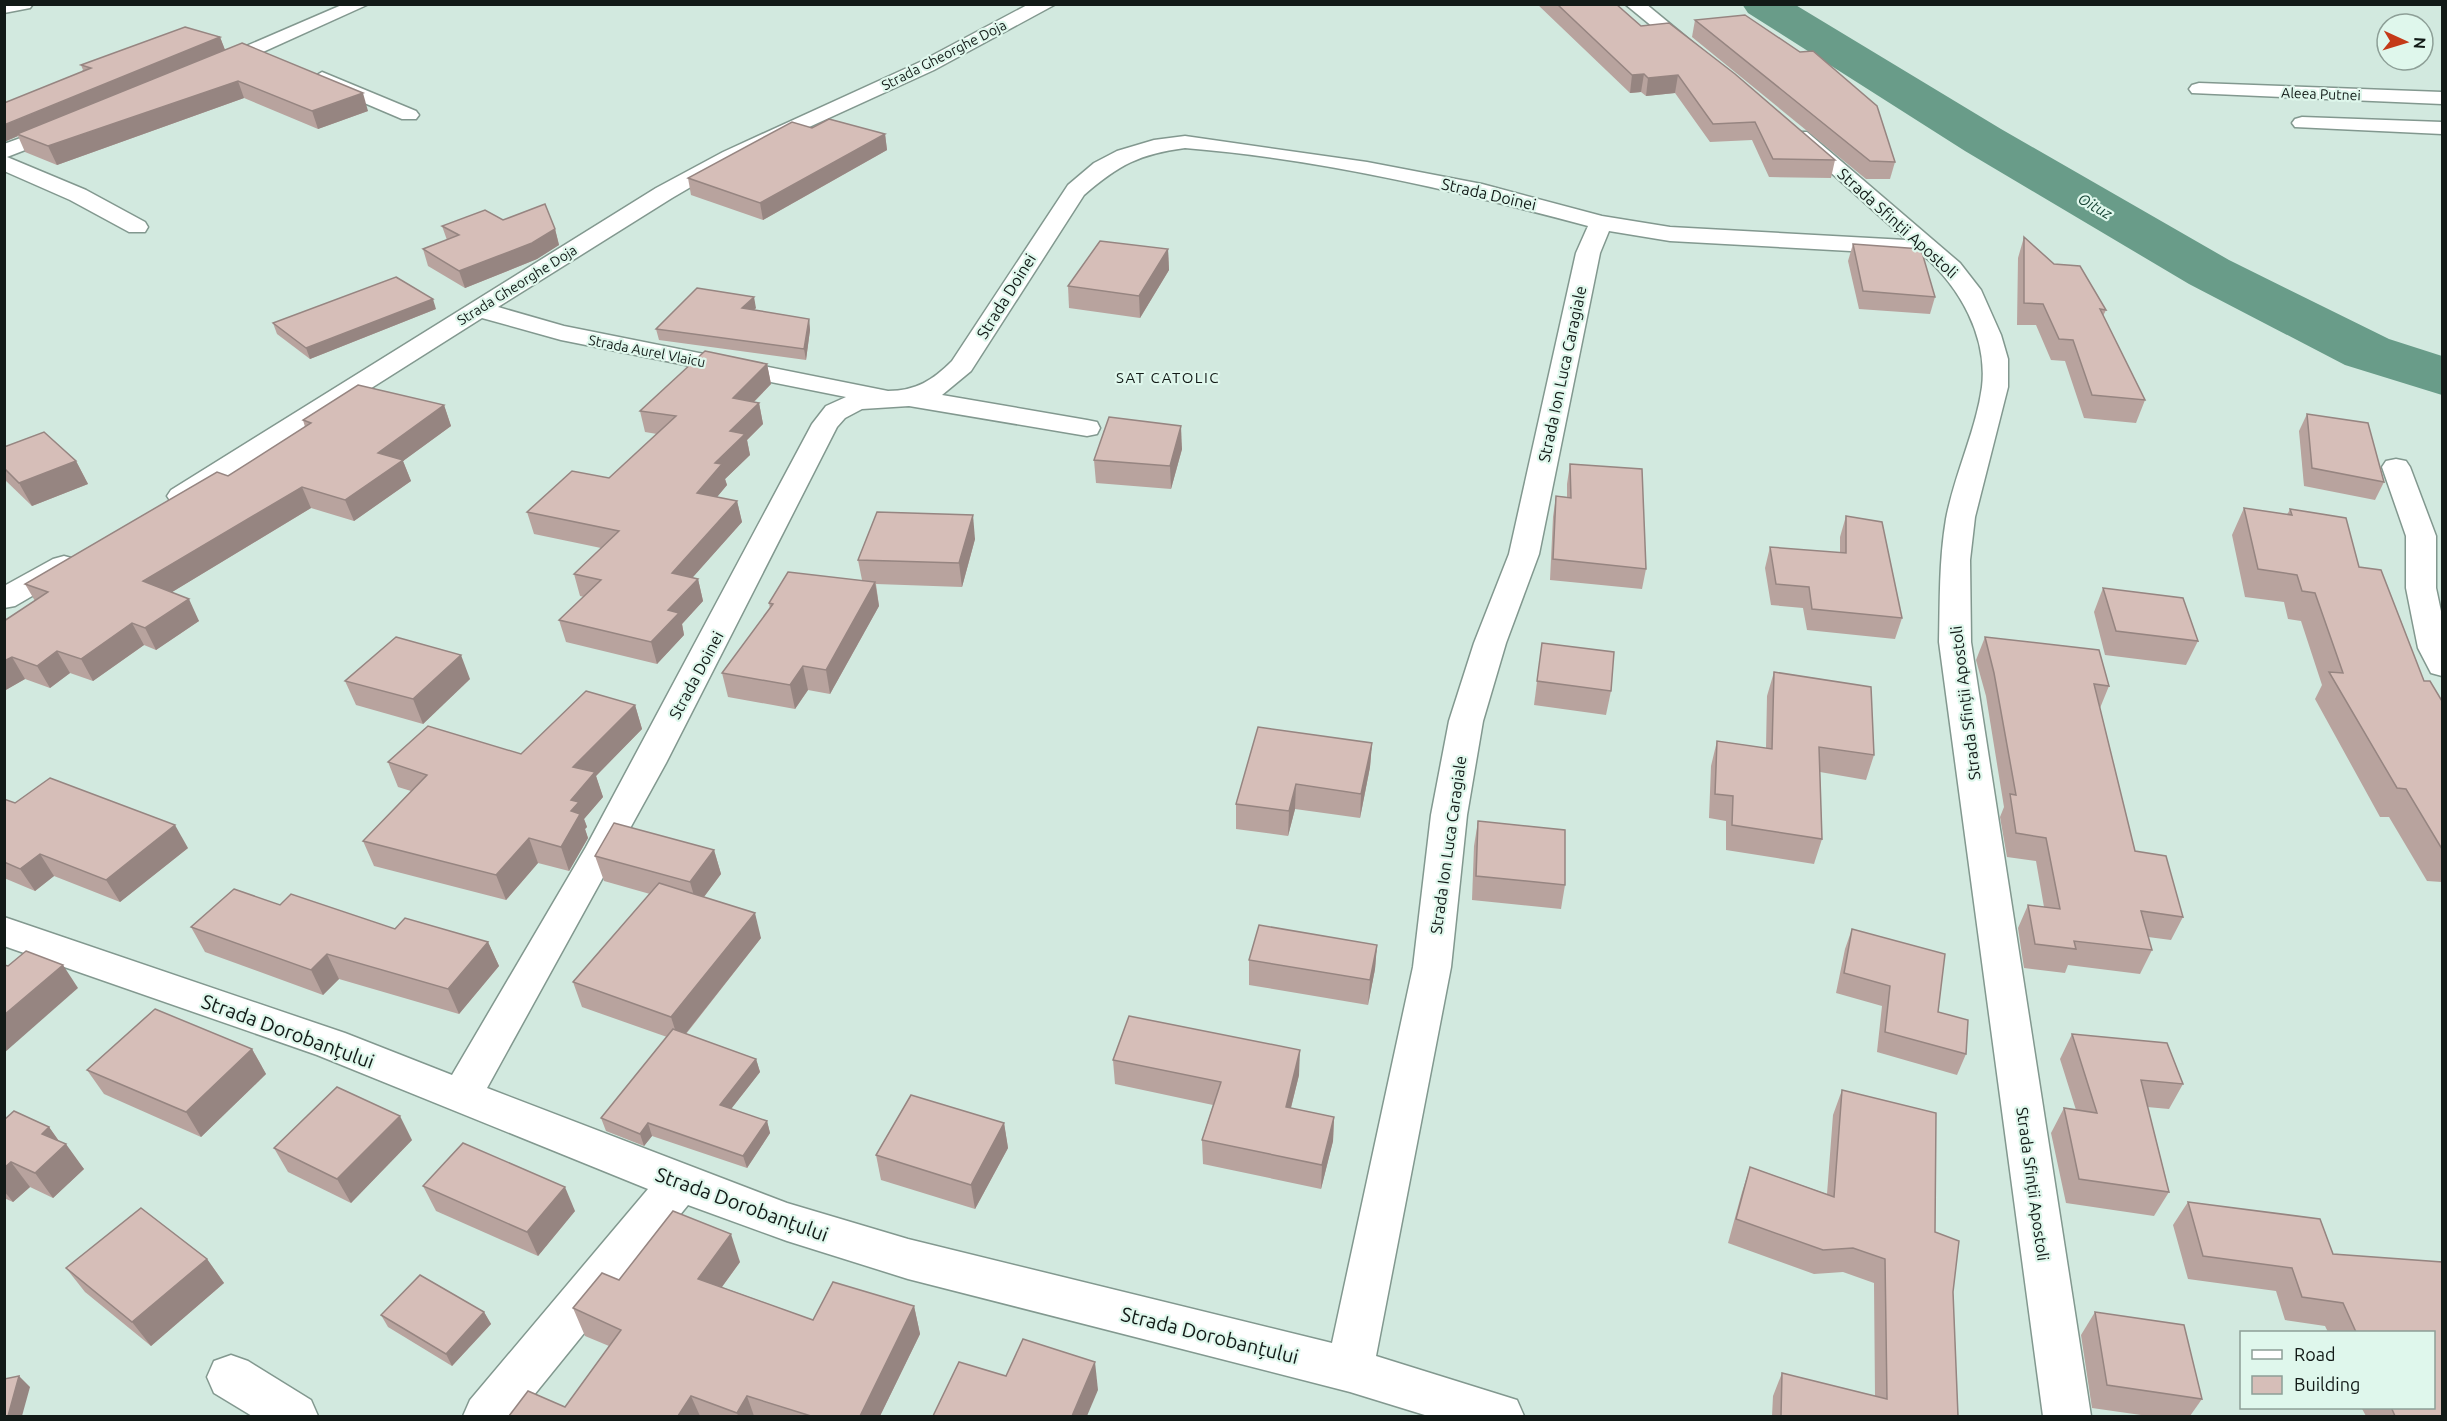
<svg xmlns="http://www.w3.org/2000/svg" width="2447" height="1421" viewBox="0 0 2447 1421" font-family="Ubuntu,sans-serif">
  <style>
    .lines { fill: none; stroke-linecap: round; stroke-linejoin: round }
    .river { fill: #699c89; fill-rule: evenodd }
    .minor-casing { stroke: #82988f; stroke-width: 3 }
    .minor { fill: #fff; fill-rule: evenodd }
    .wall { fill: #b8a39e }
    .shaded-wall { fill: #968581 }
    .building { fill: #d6beb8; stroke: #968581; stroke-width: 1.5 }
    .labels { text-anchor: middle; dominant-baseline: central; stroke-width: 4.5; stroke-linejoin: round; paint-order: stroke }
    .far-street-label { font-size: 14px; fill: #121a17; stroke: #dff7ec }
    .far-water-label { font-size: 15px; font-style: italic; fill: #184536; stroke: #dff7ec }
    .far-neighbourhood-label { font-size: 15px; letter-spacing: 1.5px; fill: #121a17; stroke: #dff7ec }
    .street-label { font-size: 16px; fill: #121a17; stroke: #dff7ec }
    .near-street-label { font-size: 20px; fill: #121a17; stroke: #dff7ec }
  </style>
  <rect width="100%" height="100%" fill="#d2e9df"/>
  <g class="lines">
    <path class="river" d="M1742,4H1794L2001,129L2229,260L2389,339L2442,356V395L2345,365L2189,284L1965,151L1748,13Z"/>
    <g class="minor-casing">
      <g id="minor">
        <path d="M4,4H33L30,8L4,13Z"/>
        <path d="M344,4H369L223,70H209L206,66L209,62Z"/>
        <path d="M1029,4H1056L934,70L737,160L672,198L498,307L564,326L888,391C916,391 933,380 952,361L1068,185L1094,163L1117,151L1154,140L1185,136L1367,162L1482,184L1602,216L1670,227L1906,240L1790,136L1793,132H1807L1960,263L1981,290L2001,335L2008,359V387L1975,517L1970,560L1971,642L2091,1416H2043L1939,642C1940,601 1939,560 1946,519C1954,475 1976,431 1982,387C1988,336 1959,286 1923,255L1670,241L1609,231L1600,253L1539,554L1506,643L1483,721L1467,815L1451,967L1376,1356L1517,1400L1524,1416H1428L1350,1392L908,1279L787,1241L688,1205L517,1416H463L470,1400L648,1189L317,1055L4,946V917L345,1033L452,1075L586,847L812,424L826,406L846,397L561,340L482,318L191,502L181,505L171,502L167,496L171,490L656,188L723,152L920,62ZM1185,148C1321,159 1457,191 1588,226L1576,253L1509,554L1474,643L1449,721L1431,815L1413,967L1332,1343L908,1239L787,1203L487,1088L666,763L837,427L845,418L862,409L909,406L1087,436L1097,434L1100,428L1097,422L1087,420L942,395L971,371L1084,195C1119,165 1139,154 1185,148Z"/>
        <path d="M1625,4H1646L1703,51L1694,57L1687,55Z"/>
        <path d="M322,72L416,111L419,115L416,119H402L315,82L312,78Z"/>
        <path d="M2199,83L2442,92V104L2192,93L2189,89L2192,85Z"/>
        <path d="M2302,117L2442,122V134L2295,127L2292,123L2295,119Z"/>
        <path d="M62,123L69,125L72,129L69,133L7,157L86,190L145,222L148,227L145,232H129L70,200L4,171V144Z"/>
        <path d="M2396,459L2406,461L2410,467L2436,536V588L2442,616V676L2431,673L2418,648L2406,588V536L2382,467L2386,461Z"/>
        <path d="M64,556L75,559L79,565L75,571L15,606L4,608V586L53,559Z"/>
        <path d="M231,1355L248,1361L311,1400L318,1416H252L214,1393L207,1377L214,1361Z"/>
      </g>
    </g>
    <use href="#minor" class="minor"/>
  </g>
  <g class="wall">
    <path d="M1537,4H1616L1641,26L1835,160L1831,178L1769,177L1752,140L1710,142L1675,93L1646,96L1641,92L1630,93Z"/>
    <path d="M1695,20L1895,162L1890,179H1866L1692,37Z"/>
    <path d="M220,37L225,50L368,111L318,129L244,98L57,165L25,152L18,136L4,142L83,70L81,65Z"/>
    <path d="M812,128L885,134L887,150L763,220L691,195L688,178Z"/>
    <path d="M503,220L555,229L559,245L537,259L465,288L428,266L423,249L447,240L442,226Z"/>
    <path d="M2024,237L2106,310L2103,316L2145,400L2136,423L2084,418L2065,361L2051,360L2036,325H2017L2018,258Z"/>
    <path d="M1853,244L1935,297L1930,314L1859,309L1848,261Z"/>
    <path d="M1168,249L1169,270L1140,318L1069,308L1068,286Z"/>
    <path d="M756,308L754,310L809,319L810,330L806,360L659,340L656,329Z"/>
    <path d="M436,309L310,359L277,334L273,323Z"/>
    <path d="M767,364L771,384L754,402L759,403L763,424L747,440L750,455L725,479L727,485L717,497L737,501L742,522L692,578L698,579L703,601L682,624L684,635L657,664L566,642L559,620L584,597L580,596L574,574L601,548L534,534L527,512L609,478L657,434L645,432L640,411Z"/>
    <path d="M444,405L451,426L403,461L411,481L354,521L311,508L172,592L199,621L156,650L144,645L93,681L70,673L50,688L25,679L4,691V621L35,601L25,584L228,476L305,427L303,420Z"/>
    <path d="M2307,414L2384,482L2375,500L2304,486L2299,431Z"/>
    <path d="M4,447L76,461L88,484L32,506L4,479Z"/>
    <path d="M1182,449L1171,489L1096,483L1094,460Z"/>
    <path d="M1570,464L1646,569L1642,589L1550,580L1553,517L1556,496L1567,497V484Z"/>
    <path d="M2244,508L2287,515L2290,509L2359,567L2424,681L2442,701V882L2427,881L2389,817H2380L2315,699L2322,685L2301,621L2288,619L2284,602L2245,597L2232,535Z"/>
    <path d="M1846,516L1902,618L1895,639L1807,630L1803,608L1771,605L1765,568L1770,547L1840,553V537Z"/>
    <path d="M975,539L962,587L876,584L879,606L830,694L808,690L795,709L728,697L722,673L770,609L769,603L862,580L858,560Z"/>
    <path d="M2103,588L2198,641L2186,665L2105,655L2094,612Z"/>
    <path d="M1985,637L2109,686L2100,708L2135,851L2183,917L2171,940L2148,937L2152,950L2140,974L2068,965L2065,973L2024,968L2018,928L2028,905L2044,907L2036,861L2007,857L2000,817L2004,807L1986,696L1976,660Z"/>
    <path d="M1542,643L1611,691L1606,715L1534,705Z"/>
    <path d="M1774,672L1874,755L1866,780L1820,772L1822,839L1814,864L1726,850V821L1709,818L1711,766L1717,741L1766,748L1767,696Z"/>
    <path d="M470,679L423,724L356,705L345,681Z"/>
    <path d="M635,705L642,729L596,776L603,797L584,819L587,827L585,829L588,838L569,871L538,863L506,900L374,866L363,841L411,791L398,787L388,762L521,754Z"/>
    <path d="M1372,743L1370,767L1360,818L1295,809L1288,836L1236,829V804Z"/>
    <path d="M4,799L15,803L188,848L120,902L54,876L35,891L4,878Z"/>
    <path d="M1478,821L1565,885L1561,909L1472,900L1474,846Z"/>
    <path d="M714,850L721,874L704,897L761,938L686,1034L756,1059L760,1072L731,1109L767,1121L770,1133L747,1168L652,1136L644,1146L606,1131L601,1118L667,1037L582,1007L573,982L650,894L604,881L595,856Z"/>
    <path d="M280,905L395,929L488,942L499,966L459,1014L339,979L323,995L205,952L191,927Z"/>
    <path d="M1852,929L1938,1012L1966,1054L1957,1075L1877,1052L1882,1006L1836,993L1845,949Z"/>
    <path d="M1377,945L1375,969L1368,1005L1249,985V960Z"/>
    <path d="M2072,1034L2183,1084L2169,1109L2147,1107L2169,1192L2154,1216L2066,1203L2051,1133L2064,1108L2076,1110L2060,1059Z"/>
    <path d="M252,1049L266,1074L201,1137L104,1094L87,1070Z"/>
    <path d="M1113,1060L1299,1075L1291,1108L1334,1117L1333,1141L1321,1189L1203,1164L1202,1140L1213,1105L1115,1084Z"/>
    <path d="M1842,1090L1935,1232L1953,1292L1958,1416H1772L1773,1396L1782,1373L1875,1396L1874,1283L1843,1272L1814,1274L1728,1243L1742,1192L1750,1167L1827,1194L1833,1115Z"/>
    <path d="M4,1120L49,1127L59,1141L84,1169L53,1198L30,1187L13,1202L4,1198Z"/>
    <path d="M1004,1123L1008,1148L975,1209L881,1180L876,1155Z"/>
    <path d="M412,1140L351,1203L288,1172L274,1148Z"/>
    <path d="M423,1186L575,1211L538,1256L436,1211Z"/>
    <path d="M2188,1202L2320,1219L2333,1254L2442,1262V1416H2366L2361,1407H2433V1332H2328L2325,1326L2285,1320L2276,1291L2188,1279L2173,1225Z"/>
    <path d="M207,1259L224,1283L151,1346L85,1292L66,1268Z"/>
    <path d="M740,1262L722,1287L813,1320L914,1306L920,1334L880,1416H509L565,1407L609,1346L585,1336L573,1308L619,1280Z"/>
    <path d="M484,1312L491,1324L452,1366L388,1327L381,1315Z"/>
    <path d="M2095,1312L2202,1399L2190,1416H2148L2092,1408L2081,1335Z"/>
  </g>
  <g class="shaded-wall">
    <path d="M220,37L225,50L17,134L18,136L4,142V125Z"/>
    <path d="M1644,74L1641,92L1630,93L1632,75Z"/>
    <path d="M1678,75L1675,93L1646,96L1648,78Z"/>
    <path d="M238,81L244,98L57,165L48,146Z"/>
    <path d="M363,93L368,111L318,129L312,111Z"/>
    <path d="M885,134L887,150L763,220L760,203Z"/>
    <path d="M555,229L559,245L537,259L465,288L459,271Z"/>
    <path d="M1168,249L1169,270L1140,318L1139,296Z"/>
    <path d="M754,297L756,308L745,319L742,308Z"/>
    <path d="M433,299L436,309L310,359L306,348Z"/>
    <path d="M809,319L810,330L806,360L804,349Z"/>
    <path d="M767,364L771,384L737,419L733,398Z"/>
    <path d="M759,403L763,424L747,440L750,455L725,479L727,485L702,515L697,493L715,463L730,431Z"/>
    <path d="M444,405L451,426L403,461L411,481L354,521L345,500L378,453Z"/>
    <path d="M1181,426L1182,449L1171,489L1170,466Z"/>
    <path d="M76,461L88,484L32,506L19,483Z"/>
    <path d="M302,487L311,508L154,603L143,581Z"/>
    <path d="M737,501L742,522L677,595L672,573Z"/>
    <path d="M973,515L975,539L962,587L959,563Z"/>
    <path d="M698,579L703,601L682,624L684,635L657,664L651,642L668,610Z"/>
    <path d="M875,582L879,606L830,694L826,670Z"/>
    <path d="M189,599L199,621L156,650L145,628Z"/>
    <path d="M132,623L144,645L93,681L81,659Z"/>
    <path d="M57,651L70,673L50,688L37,666Z"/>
    <path d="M461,655L470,679L423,724L413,699Z"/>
    <path d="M12,657L25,679L4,691V661Z"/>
    <path d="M803,666L808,690L795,709L790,685Z"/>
    <path d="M635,705L642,729L596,776L603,797L584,819L587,827L585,829L588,838L569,871L561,847L571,811V800L573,767Z"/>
    <path d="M1372,743L1370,767L1360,818L1361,794Z"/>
    <path d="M1296,784L1295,809L1288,836L1289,811Z"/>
    <path d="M175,825L188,848L120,902L106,880Z"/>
    <path d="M529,838L538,863L506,900L496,875Z"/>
    <path d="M714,850L721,874L697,906L690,882Z"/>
    <path d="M40,854L54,876L35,891L20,869Z"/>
    <path d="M755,913L761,938L679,1042L671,1017Z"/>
    <path d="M488,942L499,966L459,1014L448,989Z"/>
    <path d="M1377,945L1375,969L1368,1005L1370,980Z"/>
    <path d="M327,954L339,979L323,995L311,970Z"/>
    <path d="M63,965L78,988L4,1053V1015Z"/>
    <path d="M252,1049L266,1074L201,1137L186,1112Z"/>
    <path d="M1300,1050L1299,1075L1285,1131L1286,1107Z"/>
    <path d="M756,1059L760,1072L724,1118L720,1105Z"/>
    <path d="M400,1116L412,1140L351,1203L337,1179Z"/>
    <path d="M1334,1117L1333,1141L1321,1189L1322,1165Z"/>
    <path d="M767,1121L770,1133L747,1168L743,1156Z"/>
    <path d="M648,1123L652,1136L644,1146L640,1134Z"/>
    <path d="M1004,1123L1008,1148L975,1209L971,1185Z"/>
    <path d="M49,1127L63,1147L66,1144L84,1169L53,1198L35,1173L42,1134Z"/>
    <path d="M11,1162L30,1187L13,1202L4,1191V1168Z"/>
    <path d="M565,1187L575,1211L538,1256L527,1232Z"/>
    <path d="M731,1234L740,1262L708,1306L698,1279Z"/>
    <path d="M207,1259L224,1283L151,1346L132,1322Z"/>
    <path d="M914,1306L920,1334L880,1416H860Z"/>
    <path d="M484,1312L491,1324L452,1366L446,1354Z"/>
    <path d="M1095,1362L1098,1390L1087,1416H1072Z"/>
    <path d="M19,1376L30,1387L22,1416H8Z"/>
    <path d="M691,1396L700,1416H678Z"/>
    <path d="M747,1396L754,1416H738L737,1413Z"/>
  </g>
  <g class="building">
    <path d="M1557,4H1616L1641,26L1669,23L1735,74L1835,160L1773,159L1755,122L1713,124L1678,75L1648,78L1644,74L1632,75Z"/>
    <path d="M1745,15L1800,52L1813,51L1877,106L1895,162L1870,161L1695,20Z"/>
    <path d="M185,27L220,37L4,125V103L91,68L81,65Z"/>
    <path d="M242,43L363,93L312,111L238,81L48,146L17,134Z"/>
    <path d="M829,119L885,134L760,203L688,178L792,122L812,128Z"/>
    <path d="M545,204L555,229L532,243L459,271L423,249L459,235L442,226L485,210L503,220Z"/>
    <path d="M2024,237L2054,264L2080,266L2106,310L2100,309L2145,400L2092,395L2073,340L2059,339L2043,304L2024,303Z"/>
    <path d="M1100,241L1168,249L1139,296L1068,286Z"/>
    <path d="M1853,244L1921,249L1935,297L1863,291Z"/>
    <path d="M396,277L433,299L306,348L273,323Z"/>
    <path d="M697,288L754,297L742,308L809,319L804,349L656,329Z"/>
    <path d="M705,351L767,364L733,398L759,403L730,431L745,434L715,463L722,464L697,493L737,501L672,573L698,579L668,610L679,613L651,642L559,620L601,580L574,574L619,531L527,512L572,471L609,478L676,416L640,411Z"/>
    <path d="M358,385L444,405L378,453L403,460L345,500L302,487L143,581L189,599L145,628L132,623L81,659L57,651L37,666L12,657L4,661V621L48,592L25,584L217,472L228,476L311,423L303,420Z"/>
    <path d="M2307,414L2368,423L2384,482L2312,468Z"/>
    <path d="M1109,417L1181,426L1170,466L1094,460Z"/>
    <path d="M44,432L76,461L19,483L4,468V447Z"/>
    <path d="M1570,464L1642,469L1646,569L1553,559L1556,496L1571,498Z"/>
    <path d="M2244,508L2292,515L2290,509L2346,518L2359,567L2381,570L2424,681H2430L2442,701V849L2406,789L2397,788L2329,672L2343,673L2315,593L2302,591L2297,575L2258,569Z"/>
    <path d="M877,512L973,515L959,563L858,560Z"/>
    <path d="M1846,516L1882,522L1902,618L1812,609L1809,587L1776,584L1770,547L1846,553Z"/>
    <path d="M788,572L875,582L826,670L803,666L790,685L722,673L773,604L769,603Z"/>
    <path d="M2103,588L2183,598L2198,641L2116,631Z"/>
    <path d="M396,637L461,655L413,699L345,681Z"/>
    <path d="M1985,637L2099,650L2109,686L2094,684L2135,851L2166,856L2183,917L2141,911L2152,950L2074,941L2076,949L2035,944L2028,905L2060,909L2046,838L2016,833L2010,794L2016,795L1994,673Z"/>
    <path d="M1542,643L1614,652L1611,691L1537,681Z"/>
    <path d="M1774,672L1871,687L1874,755L1819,747L1822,839L1732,825L1733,796L1715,794L1717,741L1772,749Z"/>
    <path d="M586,691L635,705L573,767L595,772L571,800L579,802L571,811L580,814L561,847L529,838L496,875L363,841L427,775L388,762L428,726L521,754Z"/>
    <path d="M1258,727L1372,743L1361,794L1296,784L1289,811L1236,804Z"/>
    <path d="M50,778L175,825L106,880L40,854L20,869L4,862V799L15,803Z"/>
    <path d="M1478,821L1565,830V885L1476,876Z"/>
    <path d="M614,823L714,850L690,882L595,856Z"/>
    <path d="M659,883L755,913L671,1017L573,982Z"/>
    <path d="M234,889L280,905L291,894L395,929L405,918L488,942L448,989L327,954L311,970L191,927Z"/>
    <path d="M1259,925L1377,945L1370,980L1249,960Z"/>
    <path d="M1852,929L1945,954L1938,1012L1968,1020L1966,1054L1885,1032L1890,986L1844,973Z"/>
    <path d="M26,951L63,965L4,1015V965L8,966Z"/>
    <path d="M155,1009L252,1049L186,1112L87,1070Z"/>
    <path d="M1129,1016L1300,1050L1286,1107L1334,1117L1322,1165L1202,1140L1221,1082L1113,1060Z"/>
    <path d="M673,1029L756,1059L720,1105L767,1121L743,1156L648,1123L640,1134L601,1118Z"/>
    <path d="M2072,1034L2167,1043L2183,1084L2141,1080L2169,1192L2079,1179L2064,1108L2097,1113Z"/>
    <path d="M337,1087L400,1116L337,1179L274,1148Z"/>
    <path d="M1842,1090L1936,1113L1935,1232L1959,1241L1953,1292L1958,1416H1781L1782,1373L1887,1399L1885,1259L1853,1248L1823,1250L1736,1219L1750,1167L1834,1197Z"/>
    <path d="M911,1095L1004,1123L971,1185L876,1155Z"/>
    <path d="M14,1111L49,1127L42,1134L66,1144L35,1173L11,1162L4,1168V1120Z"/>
    <path d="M463,1143L565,1187L527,1232L423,1186Z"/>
    <path d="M2188,1202L2320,1219L2333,1254L2442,1262V1416H2395L2391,1407H2433V1332H2356L2343,1303L2302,1297L2292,1268L2203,1256Z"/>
    <path d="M141,1208L207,1259L132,1322L66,1268Z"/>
    <path d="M673,1211L731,1234L698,1279L813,1320L833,1282L914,1306L860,1416H811L747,1396L737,1413L691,1396L678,1416H509L528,1391L565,1407L621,1330L573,1308L602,1273L619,1280Z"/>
    <path d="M420,1275L484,1312L446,1354L381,1315Z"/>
    <path d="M2095,1312L2184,1325L2202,1399L2107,1385Z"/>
    <path d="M1023,1339L1095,1362L1072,1416H933L959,1362L1006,1376Z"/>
    <path d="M19,1376L8,1416H4V1379Z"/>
  </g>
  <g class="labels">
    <g class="far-street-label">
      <text transform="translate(944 55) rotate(-27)">Strada Gheorghe Doja</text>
      <text transform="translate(2321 94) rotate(2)">Aleea Putnei</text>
      <text transform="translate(517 285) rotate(-32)">Strada Gheorghe Doja</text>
      <text transform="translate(647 351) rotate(11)">Strada Aurel Vlaicu</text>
    </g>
    <g class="far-water-label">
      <text transform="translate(2095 206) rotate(30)">Oituz</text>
    </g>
    <g class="far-neighbourhood-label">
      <text x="1168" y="377">SAT CATOLIC</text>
    </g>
    <g class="street-label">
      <text transform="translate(1489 194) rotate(13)">Strada Doinei</text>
      <text transform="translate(1898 223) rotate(42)">Strada Sfinții Apostoli</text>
      <text transform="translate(1006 296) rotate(-58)">Strada Doinei</text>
      <text transform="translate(1562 374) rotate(-78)">Strada Ion Luca Caragiale</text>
      <text transform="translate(696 675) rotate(-62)">Strada Doinei</text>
      <text transform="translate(1965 703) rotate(-97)">Strada Sfinții Apostoli</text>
      <text transform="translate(1448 845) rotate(-82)">Strada Ion Luca Caragiale</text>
      <text transform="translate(2033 1184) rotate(82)">Strada Sfinții Apostoli</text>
    </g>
    <g class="near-street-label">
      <text transform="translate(288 1031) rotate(20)">Strada Dorobanțului</text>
      <text transform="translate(742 1204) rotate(20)">Strada Dorobanțului</text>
      <text transform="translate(1210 1335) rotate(14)">Strada Dorobanțului</text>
    </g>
  </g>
  <rect width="2447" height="1421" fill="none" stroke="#121a17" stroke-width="12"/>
  <rect x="2240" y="1331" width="195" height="78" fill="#dff7ec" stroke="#8d9f97" stroke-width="1.5"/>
  <rect x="2252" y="1350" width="30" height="9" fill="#ffffff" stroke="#8d9f97" stroke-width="1.5"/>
  <text x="2294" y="1361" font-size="18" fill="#121a17">Road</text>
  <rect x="2252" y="1376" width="30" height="18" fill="#d6beb8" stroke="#8d9f97" stroke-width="1.5"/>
  <text x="2294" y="1391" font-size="18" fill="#121a17">Building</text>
  <g transform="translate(2405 42) rotate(94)"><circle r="28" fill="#dff7ec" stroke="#8d9f97" stroke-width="1.5"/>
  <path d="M0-4.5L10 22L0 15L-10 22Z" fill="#c43a18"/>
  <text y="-9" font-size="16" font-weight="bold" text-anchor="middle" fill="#121a17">N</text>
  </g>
</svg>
